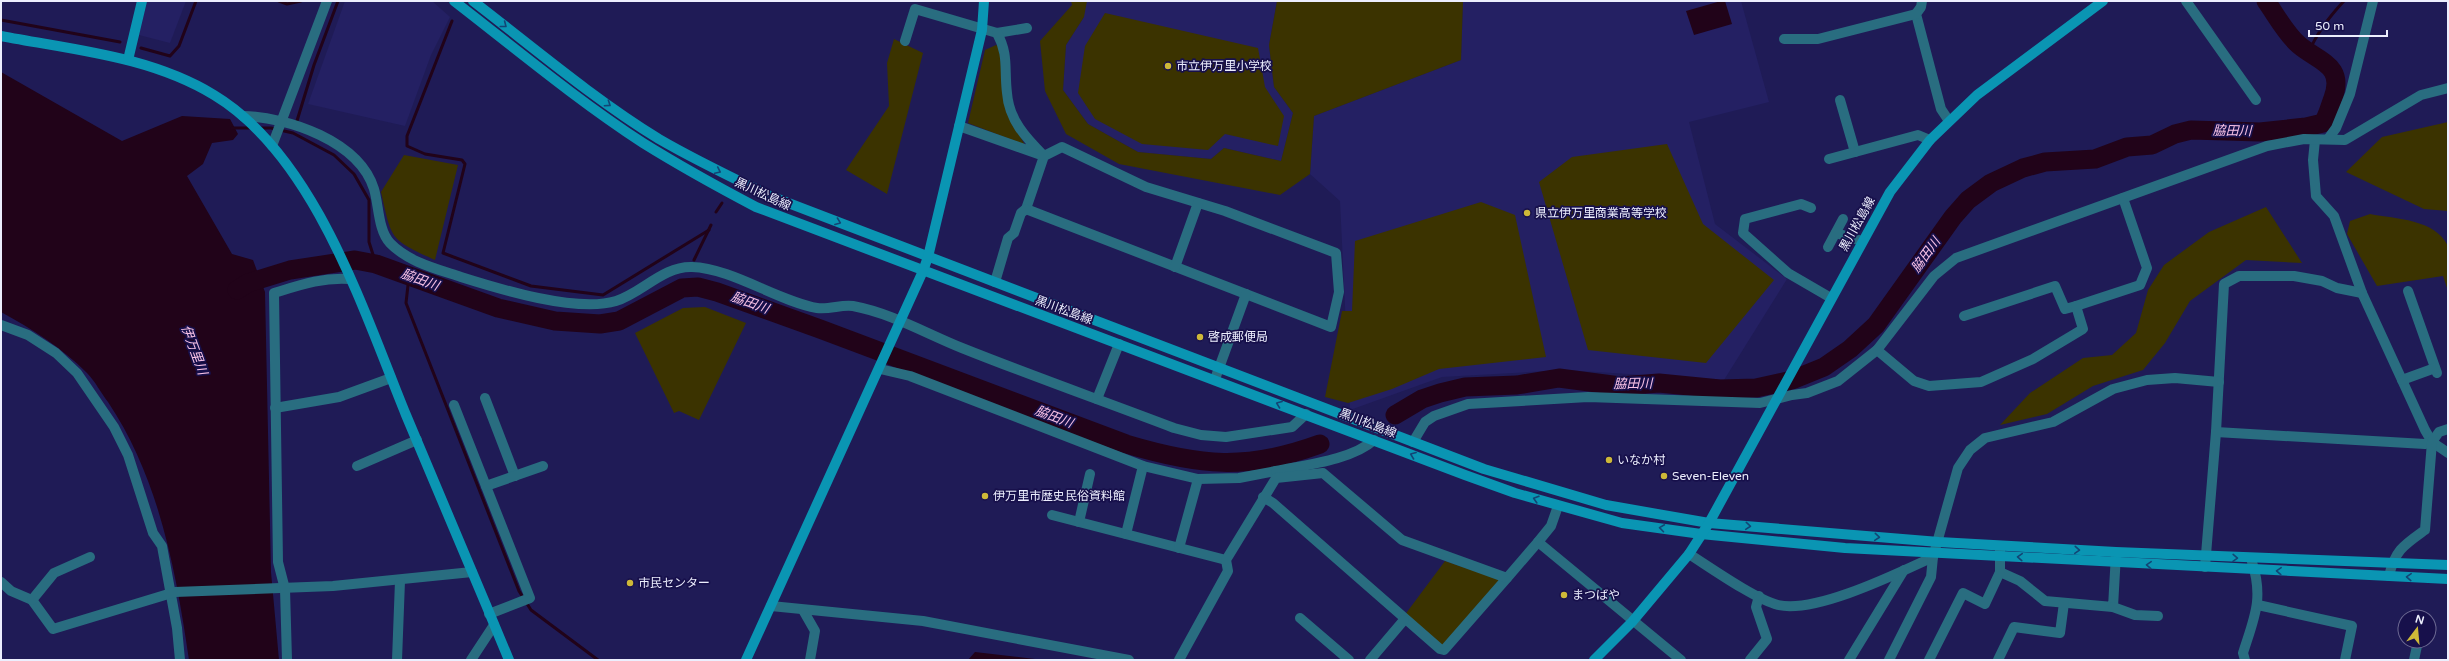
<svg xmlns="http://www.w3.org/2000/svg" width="2449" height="661" viewBox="0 0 2449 661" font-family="'Varela Round','Noto Sans JP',sans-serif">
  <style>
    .built { fill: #242063 }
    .green { fill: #3b3300 }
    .water { fill: #210319 }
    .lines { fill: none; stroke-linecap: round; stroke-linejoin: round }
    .stream { stroke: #210319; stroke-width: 3 }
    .river { stroke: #210319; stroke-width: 19 }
    .street { stroke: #296d80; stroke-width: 10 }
    .secondary { stroke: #0a95b3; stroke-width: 10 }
    .oneway { stroke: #124575 }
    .poi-dot { fill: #ceb938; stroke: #17104b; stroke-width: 1.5 }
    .labels { text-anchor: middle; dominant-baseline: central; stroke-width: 3.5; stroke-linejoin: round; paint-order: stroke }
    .poi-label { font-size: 12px; fill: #eceefd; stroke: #17104b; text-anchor: start }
    .street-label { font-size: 12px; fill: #eceefd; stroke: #17104b }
    .water-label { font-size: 13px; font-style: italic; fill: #f9c2e6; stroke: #17104b }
  </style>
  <rect width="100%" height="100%" fill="#1f1b56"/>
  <g class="built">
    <path d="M147,1H186L170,43L139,35Z"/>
    <path d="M345,1H432L450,17L431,55L405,126L308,104Z"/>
    <path d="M1082,1H1277L1269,45L1274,87L1293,113L1281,161L1224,148L1211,159L1138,152L1088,124L1063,90L1066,45L1084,17Z"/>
    <path d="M1463,1H1741L1769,102L1689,122L1715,224L1787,279L1724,380L1565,370L1442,377L1350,410L1340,201L1310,174L1314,116L1461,60Z"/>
  </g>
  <g class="green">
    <path d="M1071,1H1087L1084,17L1066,45L1063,90L1088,124L1138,152L1211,159L1224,148L1281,161L1293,113L1274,87L1269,45L1277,1H1463L1461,60L1314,116L1310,174L1280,195L1119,164L1066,134L1045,91L1040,41L1072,5Z"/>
    <path d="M1105,13L1258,48L1265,87L1284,116L1278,146L1225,134L1208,150L1142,144L1095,119L1078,93L1085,46Z"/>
    <path d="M894,39L923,53L887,194L846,170L889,106L887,63Z"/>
    <path d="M996,45L1001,48L1010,119L1025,145L968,123L985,50Z"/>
    <path d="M2448,122V211L2424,209L2346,172L2382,137Z"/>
    <path d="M1667,144L1703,224L1774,280L1706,363L1588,350L1539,182L1572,157Z"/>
    <path d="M404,155L458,165L435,260C389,239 392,240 381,192Z"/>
    <path d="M1481,202L1515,215L1546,357L1439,369L1392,389L1348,403L1325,397L1342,311H1352L1355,241Z"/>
    <path d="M2266,207L2302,263L2246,260L2190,301L2165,343L2143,370L2093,386L2047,414L2000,425L2030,393L2083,358L2112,355L2136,333L2148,290L2164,265L2209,232Z"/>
    <path d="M2370,214C2396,219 2435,219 2448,246V291L2443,276L2377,286L2347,234L2350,221Z"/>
    <path d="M705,307L746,323L699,420L679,411L674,413L635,333L683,308Z"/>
    <path d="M1445,561L1501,580L1443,647L1404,616Z"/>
  </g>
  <g class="water">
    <path d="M1721,1H1725L1732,24L1694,35L1686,11Z"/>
    <path d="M1,72L122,141L182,116L230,119L238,134L233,140L212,143L203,164L187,176L232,254L253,260L265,292L271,572L279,660H189C176,571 159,478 108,402C101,393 95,381 87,373C61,347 32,329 1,312Z"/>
    <path d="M975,652L1035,659V660H968Z"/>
  </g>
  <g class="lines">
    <g class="stream">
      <path d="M279,1L287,4L301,1"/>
      <path d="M1,20L120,42"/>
      <path d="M452,21L407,136V146L425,154L462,160L465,164L443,253L531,286L603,295L709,230"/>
      <path d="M141,48L170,56L179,46L196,1"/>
      <path d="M2309,52C2317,32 2330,16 2344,1"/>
      <path d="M296,124L314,65L338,1"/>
      <path d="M232,128H251"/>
      <path d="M258,128H271L293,133L334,155L354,174L369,200V242L376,264"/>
      <path d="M716,212L722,203"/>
      <path d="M694,260L711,225"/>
      <path d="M409,276L406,303L519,591L531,610L598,660"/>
    </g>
    <g class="river">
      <path d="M237,290L248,283L290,270L355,260L376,264L498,308L555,321L600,324L619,321L682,288L698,287L717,292L820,329L1126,444C1200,466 1246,471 1320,444"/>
      <path d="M1395,415L1422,399L1440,393L1465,387L1517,385L1559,378L1620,386L1659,383L1720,389L1756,388L1792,380L1824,367L1850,349L1876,325L1953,217L1968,200L1991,183L2023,168L2045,162L2095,159L2127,147L2152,145L2175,134L2191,130L2260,132L2306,127L2323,123C2328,115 2330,106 2333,98C2345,65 2319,62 2299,45C2286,34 2276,15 2266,1"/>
    </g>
    <g class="street">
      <path d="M1922,1L1921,7L1916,14L1941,109L1949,121"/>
      <path d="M2186,1L2256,100"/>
      <path d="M1784,39H1818L1916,14"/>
      <path d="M905,41L915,9L997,33L1027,28"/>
      <path d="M1840,100L1855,152"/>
      <path d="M243,116C288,117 359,141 374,189C379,206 378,230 390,243C408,262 437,269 461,277C499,289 577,313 616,301C642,293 663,266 692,267C731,268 778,301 817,308C829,310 842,304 853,306C891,313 927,334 962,348C1032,376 1103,401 1174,428L1201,435L1226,437L1292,427L1306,414"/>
      <path d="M959,126L1044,156L1026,209L1331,327L1339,292L1336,253L1225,211L1146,187L1062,147L1044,156C1026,138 1009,120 1007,93C1004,69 1009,55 997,33"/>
      <path d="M2328,139L2336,128L2350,94L2373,1"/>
      <path d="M2315,140L2313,160L2316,196L2334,216L2362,293L2425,430L2432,442L2448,453"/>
      <path d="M272,146L327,1"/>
      <path d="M1829,159L1918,135L1930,140"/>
      <path d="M1811,208L1801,204L1745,219L1743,233L1788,273L1831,298"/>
      <path d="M1836,233L1862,241"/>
      <path d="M1828,247L1843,219"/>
      <path d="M1175,267L1198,203"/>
      <path d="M995,282L1008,238L1014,233L1021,213L1026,209"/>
      <path d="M2408,291L2437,373"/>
      <path d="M1964,316L2055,286L2065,309L2076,306"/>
      <path d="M1,325L28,335L56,353L77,373L114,427L128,455L153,533L162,546L177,628L180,660"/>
      <path d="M1877,350L1914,381L1929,386L1981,382L2033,359L2083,329L2076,306L2140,285L2147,268L2123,198"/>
      <path d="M880,369L910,376L1143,466L1198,479L1239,478L1276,471V478"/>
      <path d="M1215,379L1246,294"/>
      <path d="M2402,380L2435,368"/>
      <path d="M485,398L515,476"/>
      <path d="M1097,399L1119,344"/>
      <path d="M454,405L530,598L489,614"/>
      <path d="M275,408L339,397L391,378"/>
      <path d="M2216,432L2425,444L2432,442"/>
      <path d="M1413,442L1425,422L1434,416L1468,404L1588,397L1760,403L1792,395L1807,393L1838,381L1877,350L1934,276L1956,258L2267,146L2304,139L2345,140L2421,95L2448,88"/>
      <path d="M357,466L417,440"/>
      <path d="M1276,471C1305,465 1352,460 1374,440"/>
      <path d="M486,486L543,466"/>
      <path d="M1263,497L1273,503L1440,649L1444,650L1507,578"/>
      <path d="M1558,506L1551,526L1538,542L1681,660"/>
      <path d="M1052,515L1226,560"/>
      <path d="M1079,522L1090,474"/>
      <path d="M1126,534L1143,466"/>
      <path d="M1179,548L1198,479"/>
      <path d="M1689,554C1711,568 1755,599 1778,605C1815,614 1898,573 1933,557"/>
      <path d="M2205,567L2216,432L2224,284L2239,276H2294L2322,281L2337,288L2362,293"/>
      <path d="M2000,572L2020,581L2045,601L2113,607L2116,554"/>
      <path d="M2389,576C2395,550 2404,545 2425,530L2432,442L2439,432L2448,429"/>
      <path d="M1,582L11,591L32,600L53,629L175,592L333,586L472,572"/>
      <path d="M32,600L54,573L90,557"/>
      <path d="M2258,605L2352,626L2345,660"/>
      <path d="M771,606L923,621L1129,660"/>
      <path d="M2113,607L2135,615L2158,616"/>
      <path d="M803,610L815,631L810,660"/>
      <path d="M1300,618L1349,660"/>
      <path d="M287,660L285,589L278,562L274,293C300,285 323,277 350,279"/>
      <path d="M397,660L400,581"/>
      <path d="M471,660L494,625"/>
      <path d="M1179,660L1228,571L1226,560L1276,478L1323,473L1402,540L1507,578L1538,542"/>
      <path d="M1370,660L1404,620"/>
      <path d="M1750,660L1767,639L1756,607L1759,596"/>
      <path d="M1849,660L1904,570"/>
      <path d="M1889,660L1931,577L1933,557L1958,468L1970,450L1985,438L2053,422L2113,389L2147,380L2175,378L2219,382"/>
      <path d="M1929,660L1963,593L1985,604L2000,572V547"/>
      <path d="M1998,660L2014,627L2060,633L2064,603"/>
      <path d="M2245,660L2243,653C2254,618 2264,599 2252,562"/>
      <path d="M2414,660L2418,641"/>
    </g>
    <g class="secondary">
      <path d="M454,1C516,49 577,100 643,143C680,166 718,187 756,207L1465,475L1515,493L1622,523L1701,534L1845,548L2448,579"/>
      <path d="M473,1C534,48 594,99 659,139C695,160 733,178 770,196L1484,469L1606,505L1709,523L1939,542L2116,552L2448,565"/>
      <path d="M1,36C73,50 150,56 214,95C315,156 363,310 406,415C440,496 475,578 509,660"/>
      <path d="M128,60L142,1"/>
      <path d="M746,660L923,271L928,257L982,30L984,1"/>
      <path d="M1594,660L1632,622L1689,554L1709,523L1890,192L1930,140L1977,95L2103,1"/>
    </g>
  </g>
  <defs><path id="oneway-chevron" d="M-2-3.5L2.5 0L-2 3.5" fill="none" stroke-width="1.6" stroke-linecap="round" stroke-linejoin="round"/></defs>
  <g class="oneway">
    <use href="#oneway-chevron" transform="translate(504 25) rotate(38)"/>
    <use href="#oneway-chevron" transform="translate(608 104) rotate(34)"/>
    <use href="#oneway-chevron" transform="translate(718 171) rotate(25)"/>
    <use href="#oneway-chevron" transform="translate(838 222) rotate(21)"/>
    <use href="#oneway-chevron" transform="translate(1279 404) rotate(-159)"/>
    <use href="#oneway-chevron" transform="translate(1413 455) rotate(-159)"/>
    <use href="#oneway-chevron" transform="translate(1536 499) rotate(-163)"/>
    <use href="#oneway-chevron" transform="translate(1748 526) rotate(5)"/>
    <use href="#oneway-chevron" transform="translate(1662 528) rotate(-172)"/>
    <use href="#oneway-chevron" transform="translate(1877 537) rotate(5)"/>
    <use href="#oneway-chevron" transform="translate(2077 550) rotate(4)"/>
    <use href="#oneway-chevron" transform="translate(2020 557) rotate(-176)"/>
    <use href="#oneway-chevron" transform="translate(2235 558) rotate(2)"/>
    <use href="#oneway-chevron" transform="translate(2149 565) rotate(-177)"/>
    <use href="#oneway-chevron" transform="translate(2279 571) rotate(-177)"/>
    <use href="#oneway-chevron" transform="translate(2409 577) rotate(-177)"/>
  </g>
  <g class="poi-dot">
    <circle cx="1168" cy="66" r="4"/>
    <circle cx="1527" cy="213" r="4"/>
    <circle cx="1200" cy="337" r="4"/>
    <circle cx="1609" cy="460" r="4"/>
    <circle cx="1664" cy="476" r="4"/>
    <circle cx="985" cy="496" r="4"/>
    <circle cx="630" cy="583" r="4"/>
    <circle cx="1564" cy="595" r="4"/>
  </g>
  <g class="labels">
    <g class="poi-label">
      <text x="1176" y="66">市立伊万里小学校</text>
      <text x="1535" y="213">県立伊万里商業高等学校</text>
      <text x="1208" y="337">啓成郵便局</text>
      <text x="1617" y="460">いなか村</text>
      <text x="1672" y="476">Seven-Eleven</text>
      <text x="993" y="496">伊万里市歴史民俗資料館</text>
      <text x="638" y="583">市民センター</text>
      <text x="1572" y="595">まつばや</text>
    </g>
    <g class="street-label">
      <text transform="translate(763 194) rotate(25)">黒川松島線</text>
      <text transform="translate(1857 224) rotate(-61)">黒川松島線</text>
      <text transform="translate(1064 310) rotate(20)">黒川松島線</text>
      <text transform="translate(1368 423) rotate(21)">黒川松島線</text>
    </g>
    <g class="water-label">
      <text transform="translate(2232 131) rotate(1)">脇田川</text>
      <text transform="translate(1926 255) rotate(-54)">脇田川</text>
      <text transform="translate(420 280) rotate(20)">脇田川</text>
      <text transform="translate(750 303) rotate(20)">脇田川</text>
      <text transform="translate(194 350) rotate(70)">伊万里川</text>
      <text transform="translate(1633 384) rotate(-1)">脇田川</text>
      <text transform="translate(1054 417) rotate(21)">脇田川</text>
    </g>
  </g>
  <rect width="2449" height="661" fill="none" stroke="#eceefd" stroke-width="4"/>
  <g transform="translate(2417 629) rotate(16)"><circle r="19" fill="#17104b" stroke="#6c6992"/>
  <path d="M0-3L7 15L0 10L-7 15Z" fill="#ceb938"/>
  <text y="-6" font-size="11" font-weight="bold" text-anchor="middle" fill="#eceefd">N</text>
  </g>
  <path d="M2309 30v6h78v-6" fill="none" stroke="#eceefd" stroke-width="2"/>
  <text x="2315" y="30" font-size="12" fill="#eceefd" stroke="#17104b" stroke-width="3" paint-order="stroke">50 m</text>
</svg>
